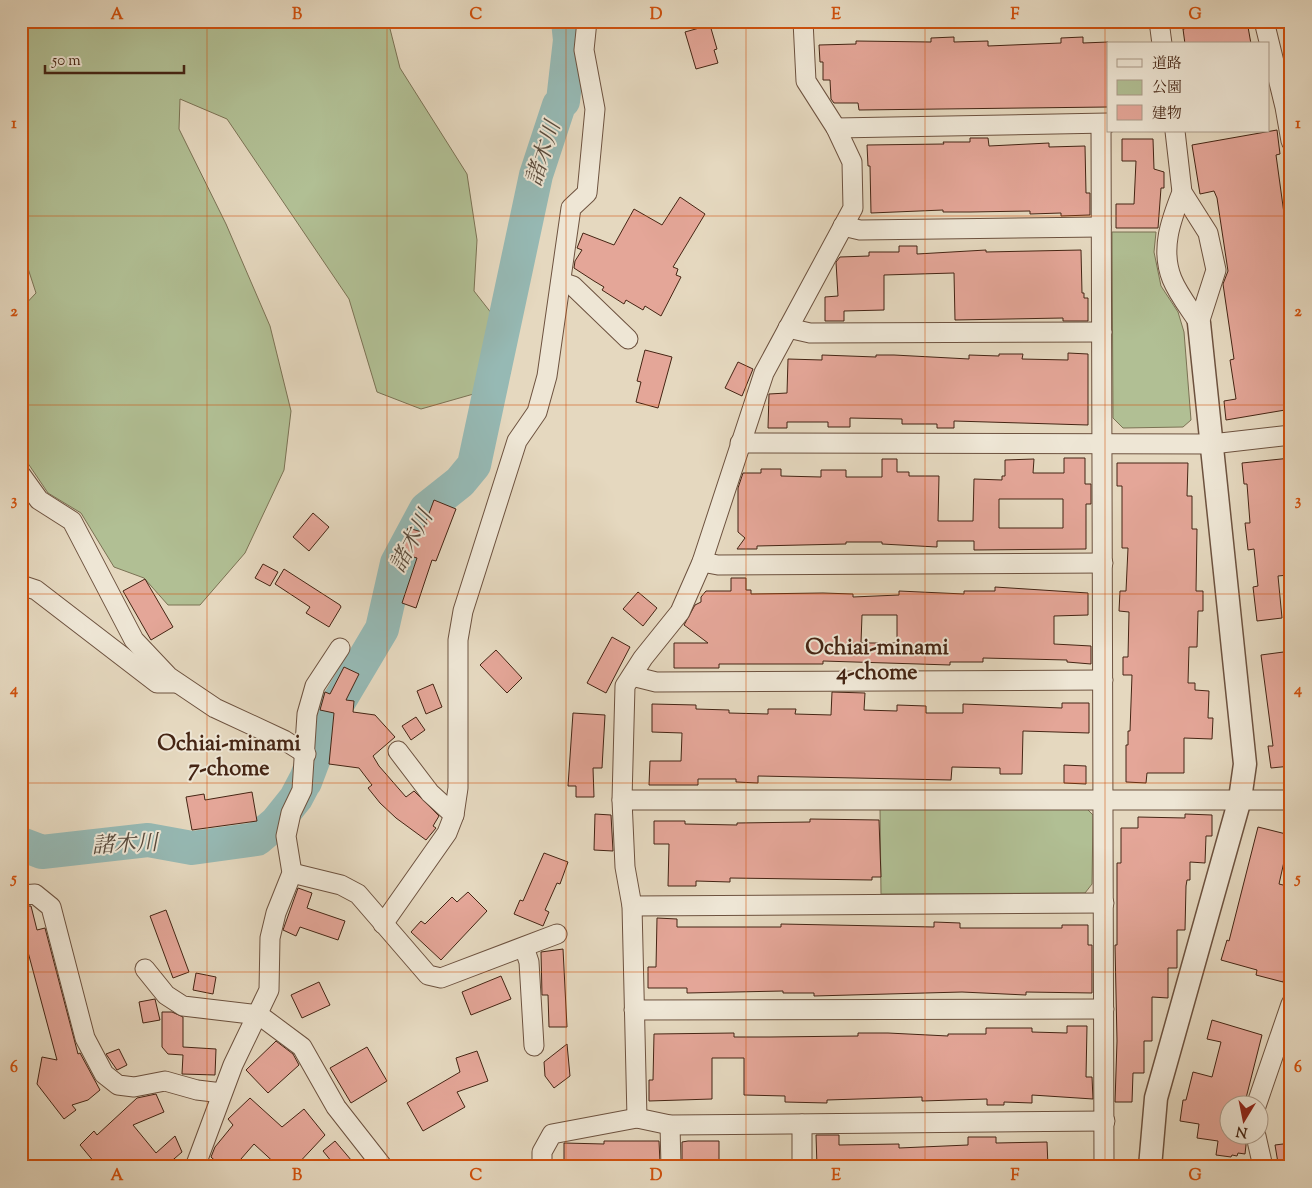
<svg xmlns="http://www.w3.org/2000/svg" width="1312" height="1188" viewBox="0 0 1312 1188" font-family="'Sorts Mill Goudy','Noto Serif JP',serif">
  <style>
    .green { fill: #b1bf94; stroke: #7b7254 }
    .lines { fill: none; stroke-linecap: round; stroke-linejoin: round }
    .river { stroke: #96b9b4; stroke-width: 34 }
    .building { fill: #e4a698; stroke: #452514; fill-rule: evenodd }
    .minor-casing { stroke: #6d523f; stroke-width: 21 }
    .tertiary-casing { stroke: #6d523f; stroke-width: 25 }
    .minor { stroke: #eee6d5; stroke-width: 19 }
    .tertiary { stroke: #eee6d5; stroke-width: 22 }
    .grid { fill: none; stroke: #d0510d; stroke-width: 1; stroke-opacity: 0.55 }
    .labels { text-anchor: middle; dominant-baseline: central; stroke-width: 4; stroke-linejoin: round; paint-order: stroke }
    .water-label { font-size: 22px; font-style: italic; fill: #594a3c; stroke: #eee6d5 }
    .neighbourhood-label { font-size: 22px; font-weight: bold; fill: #452514; stroke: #eee6d5 }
    .neatline { fill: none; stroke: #d0510d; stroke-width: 2 }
    .grid-label { font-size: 16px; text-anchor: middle; font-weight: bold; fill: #d0510d }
  </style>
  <rect width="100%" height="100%" fill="#e5d8bf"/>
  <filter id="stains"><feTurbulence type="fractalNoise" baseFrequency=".004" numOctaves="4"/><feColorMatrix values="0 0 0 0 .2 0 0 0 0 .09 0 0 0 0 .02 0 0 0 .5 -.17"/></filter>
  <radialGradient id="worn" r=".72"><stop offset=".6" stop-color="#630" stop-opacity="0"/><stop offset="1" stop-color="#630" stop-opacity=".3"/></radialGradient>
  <g class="green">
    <path d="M21,21H388L400,68L467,174L477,240L474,291L514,342L510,374L477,393L421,409L377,392L349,299L227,119L180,99L179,129L226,224L270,326L291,411L284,470L245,553L200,605H168L144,578L114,567L81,513L48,493L21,453V309L36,293L21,247Z"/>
    <path d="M1112,232H1156L1154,252L1161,286L1178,312L1184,332L1191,420L1183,427L1123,428L1113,418Z"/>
    <path d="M1084,806L1093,815L1092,884L1085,893L881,894L880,808Z"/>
  </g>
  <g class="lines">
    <path class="river" d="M21,844L42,852L148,840L192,848L257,839L276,823L296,798L306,779L305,782L329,718L382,629L397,563L426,509L460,482L474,465L536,175L559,105L563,101L570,40L568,21"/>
  </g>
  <g class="building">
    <path d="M1222,21H1247L1251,44H1185L1183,29Z"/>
    <path d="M710,25L717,49L714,50L718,63L696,69L685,32Z"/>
    <path d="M954,37V42L988,41V46L1061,43V38L1083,37V43L1108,42V107L859,110L858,103H834L831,99L830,80H823V62H820L819,45L856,44V41L931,42V38Z"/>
    <path d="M1277,130L1280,154L1276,155L1289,250L1286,251L1291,285V409L1226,420L1224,401L1236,399L1230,360L1234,359L1223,284L1228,271L1217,198L1214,191L1200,194L1192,145Z"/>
    <path d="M970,138H988L989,146L1049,143V147L1085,146L1086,193H1090V215L1061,216V213L1030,214V211L970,212H943V210L871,213L870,166H868L867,145L944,144L943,142H970Z"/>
    <path d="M1122,139H1153L1154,169L1164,172V188H1161L1158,228H1116V204H1134L1136,161H1122Z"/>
    <path d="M680,197L705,214L673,267L678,269L676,275L681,277L661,316L645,306L643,310L626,300L624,304L602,290L604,287L594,281L574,268L575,261L582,250L577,248L583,233L614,245L634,209L662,225Z"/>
    <path d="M899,246H917V254L986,250V252L1081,250L1082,293H1084V298H1088V321H1063V318L955,320L954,273L884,275V310L844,311V321H825V297L838,296L836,262L840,257L869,256V252H899Z"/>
    <path d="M645,350L672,357L658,408L636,402L641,382L637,381Z"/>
    <path d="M1068,353L1088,354V425L954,421V428H937V424H902V419L850,418V427H828V422H787V428H768L769,394L787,393L788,359L822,360V355L876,357V355H894L969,359V355L999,356V354H1023L1022,359L1068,360Z"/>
    <path d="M738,362L753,369L742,396L725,388Z"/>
    <path d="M1064,458H1085V484H1091V504H1086V549L974,550V541H937V547L882,544V542H846V544L757,546V549H737L745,538L738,532V488L743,473H761V469H781V476L821,477V470H846V477H882V459H897V472H909V476H939L938,521H973L974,479L1002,480V476H1005V460L1034,459L1033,473H1064ZM999,499H1063V528H999Z"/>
    <path d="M1291,458V551L1286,552L1288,575L1278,576L1282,618L1257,621L1253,587L1258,586L1254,549L1248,550L1245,523H1250L1247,484H1244L1242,463Z"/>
    <path d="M1117,463H1188L1187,496H1192V529H1197L1196,591H1203V611H1198L1197,647H1189L1188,683H1195V690L1209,691L1208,718H1213L1212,739L1184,738V773H1147L1146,783L1126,782V745H1128V731H1130L1132,675H1123V657H1128L1129,612L1119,611L1120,591H1126L1128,548H1122V486H1117Z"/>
    <path d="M434,500L456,509L436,561L432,560L416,608L402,603L417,558L400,553L408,528L422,532Z"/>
    <path d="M313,513L329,527L309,551L293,537Z"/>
    <path d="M263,564L278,572L270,586L255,578Z"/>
    <path d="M284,569L340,605L341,607L329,627L306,613L310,607L275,584Z"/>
    <path d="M731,578H746V590H751V594L823,593L853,594V597L899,595V591L964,594V591H995V587L1088,593V615L1054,616V644L1091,646V664L1067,662V660L983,658V662H950V665L823,661V664H719V668H674V643H708L684,625L695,605L701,602V597L706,591H731ZM862,615H897V643H861Z"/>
    <path d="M145,579L173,627L151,640L123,591Z"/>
    <path d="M638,592L657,608L643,626L623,609Z"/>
    <path d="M612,637L630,647L606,693L587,683Z"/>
    <path d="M496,650L522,678L507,693L480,665Z"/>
    <path d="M1291,651V766L1271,768L1268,746H1273L1261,655Z"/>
    <path d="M344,667L359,674L346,700L354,701L353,712L375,715L395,737L373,756L379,766L406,797L414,791L439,816L433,826L436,828L426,840L396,818L380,803L368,788L372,785L359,768L329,764L334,713L320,710L325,692L330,694Z"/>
    <path d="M433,684L442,707L426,714L417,691Z"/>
    <path d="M832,692L865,693L864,710L897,711V705L926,706V713H963V704L1062,708V703H1089V733L1023,731L1022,774H1000V768L952,767L951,780L758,776V783L736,782V779H698V785H649L650,761H681L682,733L652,732V704L696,705V709L729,710V713L768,714V709H796L795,714L831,715Z"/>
    <path d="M573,713L605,715L602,768H593L594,797H576V786H568Z"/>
    <path d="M416,717L425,730L411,740L402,726Z"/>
    <path d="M1064,765L1086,766V784L1064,783Z"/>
    <path d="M252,792L257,821L192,830L186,797L204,794L205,800Z"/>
    <path d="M595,814L611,815L613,851L594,850Z"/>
    <path d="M1185,814L1212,815V836H1206L1205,863L1190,862V880H1187L1186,886L1185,930H1177V968H1168V998L1152,997V1041H1144V1073H1133L1132,1102H1115L1117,1041L1115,945H1117V863H1121V828H1138V817L1185,818Z"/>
    <path d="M810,819L879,820L881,877H872V880L730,878V882L696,881V886H668L669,844H654V821H685V824L737,825V823L810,822Z"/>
    <path d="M1258,827L1290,835L1279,884L1291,887V952L1283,982L1256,975L1257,970L1221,960L1227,940L1229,941Z"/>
    <path d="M544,853L568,862L560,884L557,883L545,910L549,912L543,926L514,914L520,900L523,901Z"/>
    <path d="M298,888L312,893L307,908L345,921L338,940L300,927L296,936L283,930Z"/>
    <path d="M468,892L487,911L441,960L411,932L421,921L425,924L452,897L457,902Z"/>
    <path d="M21,906H31L37,930L45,928L78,1054L80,1053L100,1090L88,1100L72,1105L76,1110L64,1119L37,1084L42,1057L57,1060L21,926Z"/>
    <path d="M166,910L189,972L173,978L150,916Z"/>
    <path d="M657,918L677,919V927H781V924L934,927V922L960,923V928H1062V925H1088V945H1092V993L1026,992V995L962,992L814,996V993H783V991L687,993V988H648V967H656Z"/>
    <path d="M563,949L567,1027H549L548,995H542L541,952Z"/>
    <path d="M196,973L216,977L213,994L193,990Z"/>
    <path d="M501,976L511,999L471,1015L462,992Z"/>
    <path d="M319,982L330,1005L302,1018L291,995Z"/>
    <path d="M155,999L160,1020L143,1023L139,1002Z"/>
    <path d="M162,1012H172L183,1017V1047L216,1049L215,1075L182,1074L183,1055L168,1054L162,1047Z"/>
    <path d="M1212,1020L1262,1035L1244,1106H1230V1136H1245L1246,1145L1245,1154L1238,1153L1237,1156L1232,1155L1231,1157L1216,1155L1218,1141L1197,1138L1199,1124L1180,1121L1183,1100H1186L1193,1072L1212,1077L1221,1042L1207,1039Z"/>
    <path d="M1067,1026H1087L1086,1077H1092L1093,1099L1032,1095V1103L1004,1102V1105H987V1099L922,1101V1097L827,1100V1103L785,1102V1096L744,1095V1058H712V1099L649,1101V1080H653L654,1034L734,1033V1037H770L858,1036V1033H888L948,1036V1034H986V1028H1032V1032L1067,1033Z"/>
    <path d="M276,1041L293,1054L299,1065L268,1093L246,1070Z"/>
    <path d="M567,1044L570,1076L554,1088L545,1076L544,1062Z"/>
    <path d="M367,1047L387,1081L351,1103L330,1068Z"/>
    <path d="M119,1049L127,1065L117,1070L106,1054Z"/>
    <path d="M477,1051L488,1081L457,1092L465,1107L423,1131L407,1103L460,1072L456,1058Z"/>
    <path d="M156,1094L164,1112L133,1125L156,1153L175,1136L182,1152L167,1165L168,1167H107L95,1163L80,1145L94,1131L97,1135L137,1098Z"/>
    <path d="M250,1098L282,1127L304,1109L325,1135L295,1167H279L254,1144L234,1167H222L211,1157L215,1147L233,1125L228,1119Z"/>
    <path d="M816,1135H839V1145L899,1144V1148L968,1145V1137H996V1143L1047,1142L1048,1167H817Z"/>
    <path d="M335,1141L357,1167H336L323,1151Z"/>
    <path d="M604,1141H659L660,1163L564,1164V1143L604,1144Z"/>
    <path d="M688,1141H719V1167L687,1166L688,1164H682V1142Z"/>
    <path d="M1291,1143V1161L1278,1163L1275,1145Z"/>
  </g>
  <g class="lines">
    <g class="minor-casing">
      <g id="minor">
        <path d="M1159,21L1162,44"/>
        <path d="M1264,21L1285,107L1291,141"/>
        <path d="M1101,124L1104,1167"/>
        <path d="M836,128L1108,123"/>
        <path d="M1175,131L1182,192L1208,233L1216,270L1199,323"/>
        <path d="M1182,192C1171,220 1160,249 1172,279C1178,294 1190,309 1199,323"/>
        <path d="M843,226L860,230L1101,227"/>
        <path d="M561,282L573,286L628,339"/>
        <path d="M788,328L810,333L1102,332"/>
        <path d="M740,443L1212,444L1291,435"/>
        <path d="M21,475L39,500L72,521L134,640L169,677L215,708L284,740L306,754"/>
        <path d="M702,562L718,565L1103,563"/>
        <path d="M21,585L36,590L157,683H177"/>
        <path d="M632,676L656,682L1103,680"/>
        <path d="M398,751L430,793L454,815"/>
        <path d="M622,800H1291"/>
        <path d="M292,873L341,885L358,894L428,975L441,978L557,934"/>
        <path d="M21,895L35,894L51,907L85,1038L104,1074L118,1085L134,1087L165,1081L197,1090L222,1093"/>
        <path d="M632,906L1104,903"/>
        <path d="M383,924L447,833L454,815L458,788V640L463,611L517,441L537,412L547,376L571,208L587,193L595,109L584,50L587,21"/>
        <path d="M524,947L529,962L534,1046"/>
        <path d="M145,969L166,995L183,1006L259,1015L302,1047L336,1107L383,1167"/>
        <path d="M634,1010L1104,1009"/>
        <path d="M1256,1106L1291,1004"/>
        <path d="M637,1118L632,906L625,867L622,800L625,686L643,658L680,612L702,562L764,373L853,208L852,162L836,128L806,81L803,21"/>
        <path d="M670,1125L671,1167"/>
        <path d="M1256,1136L1263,1167"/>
        <path d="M195,1167L233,1065L269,990L270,938L276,913L292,873L286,836L291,813L302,790L307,714L315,686L340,648"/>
        <path d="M542,1167V1152L552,1134L637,1118L670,1125L1105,1121"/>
        <path d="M802,1167V1124"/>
      </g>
    </g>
    <g class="tertiary-casing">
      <path id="tertiary" d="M1150,1167L1156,1098L1240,799L1245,764L1199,323"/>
    </g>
    <use href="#minor" class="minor"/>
    <use href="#tertiary" class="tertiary"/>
  </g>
  <path class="grid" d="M207,21V1167M387,21V1167M566,21V1167M746,21V1167M925,21V1167M1105,21V1167M21,216H1291M21,405H1291M21,594H1291M21,783H1291M21,972H1291"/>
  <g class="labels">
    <g class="water-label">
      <text transform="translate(545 154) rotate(-72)">諸木川</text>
      <text transform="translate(413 542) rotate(-62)">諸木川</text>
      <text transform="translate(125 846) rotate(-3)">諸木川</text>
    </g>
    <g class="neighbourhood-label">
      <text x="877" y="649">Ochiai-minami<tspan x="877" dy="25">4-chome</tspan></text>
      <text x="229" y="745">Ochiai-minami<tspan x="229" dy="25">7-chome</tspan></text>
    </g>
  </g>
  <rect width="1312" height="1188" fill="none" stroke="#e5d8bf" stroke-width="55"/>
  <rect x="1107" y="42" width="162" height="90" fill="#eee6d5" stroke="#aa9988"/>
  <rect x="1117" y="59" width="25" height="8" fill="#eee6d5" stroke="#aa9988"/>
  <text x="1152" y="68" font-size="15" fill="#452514">道路</text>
  <rect x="1117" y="80" width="25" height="15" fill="#b1bf94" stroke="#aa9988"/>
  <text x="1152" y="92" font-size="15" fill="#452514">公園</text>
  <rect x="1117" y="105" width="25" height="15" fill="#e4a698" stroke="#aa9988"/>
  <text x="1152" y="118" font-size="15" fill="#452514">建物</text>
  <g transform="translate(1244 1120) rotate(190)"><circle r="24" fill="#eee6d5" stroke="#aa9988"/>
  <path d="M0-4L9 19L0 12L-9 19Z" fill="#8f2418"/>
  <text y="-8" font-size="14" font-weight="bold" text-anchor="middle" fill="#452514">N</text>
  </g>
  <path d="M45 65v8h139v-8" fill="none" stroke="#452514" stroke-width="2.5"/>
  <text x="52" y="65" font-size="15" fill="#452514" stroke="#eee6d5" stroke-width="4" paint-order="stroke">50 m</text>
  <rect x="28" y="28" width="1256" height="1132" class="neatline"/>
  <g class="grid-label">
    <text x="117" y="19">A</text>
    <text x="297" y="19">B</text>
    <text x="476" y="19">C</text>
    <text x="656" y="19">D</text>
    <text x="836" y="19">E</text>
    <text x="1015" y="19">F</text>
    <text x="1195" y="19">G</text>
    <text x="14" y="128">1</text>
    <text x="1298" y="128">1</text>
    <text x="14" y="316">2</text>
    <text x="1298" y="316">2</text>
    <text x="14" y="505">3</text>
    <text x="1298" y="505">3</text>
    <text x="14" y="694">4</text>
    <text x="1298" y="694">4</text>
    <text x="14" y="883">5</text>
    <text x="1298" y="883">5</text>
    <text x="14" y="1072">6</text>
    <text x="1298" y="1072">6</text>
    <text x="117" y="1180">A</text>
    <text x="297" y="1180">B</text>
    <text x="476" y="1180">C</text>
    <text x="656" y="1180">D</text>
    <text x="836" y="1180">E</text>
    <text x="1015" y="1180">F</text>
    <text x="1195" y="1180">G</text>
  </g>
  <rect width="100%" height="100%" filter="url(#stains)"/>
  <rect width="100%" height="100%" fill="url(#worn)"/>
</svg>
